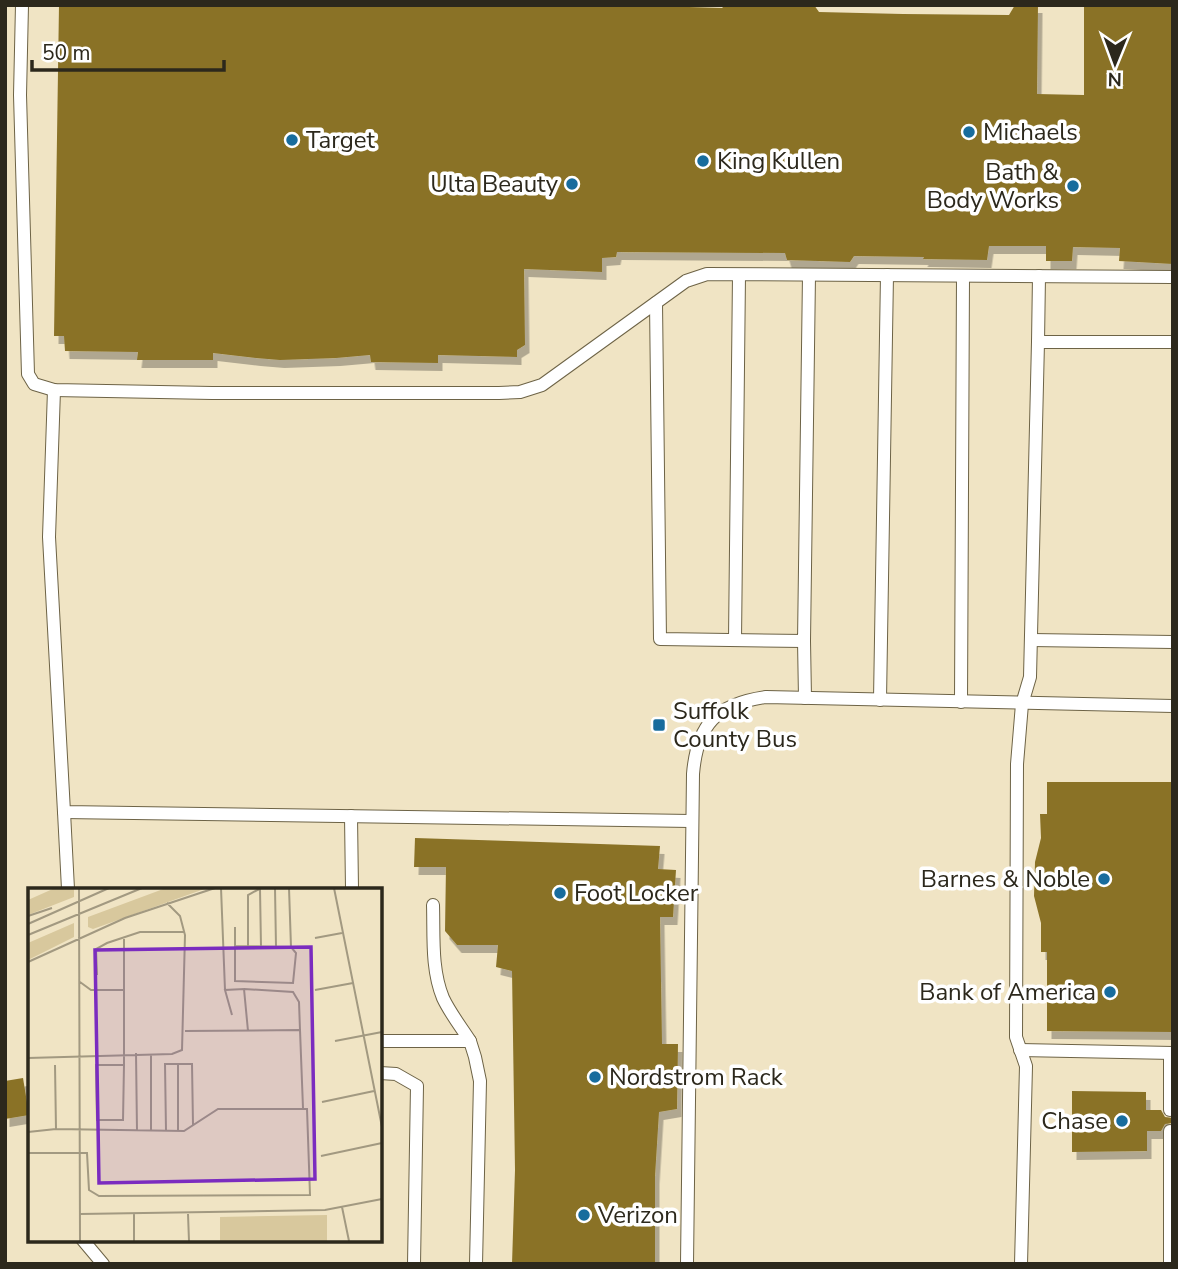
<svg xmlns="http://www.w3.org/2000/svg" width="1178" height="1269" viewBox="0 0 1178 1269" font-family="'Nunito Sans',sans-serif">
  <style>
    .building { fill: #8a7227; filter: url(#shadow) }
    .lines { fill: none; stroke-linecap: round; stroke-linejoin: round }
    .service-casing { stroke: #6d6346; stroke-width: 14 }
    .service { stroke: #fff; stroke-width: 12 }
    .poi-dot { fill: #186c9d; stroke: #fff; stroke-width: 2.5 }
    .labels { text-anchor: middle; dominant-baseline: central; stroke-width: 7; stroke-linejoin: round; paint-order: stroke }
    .poi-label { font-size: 24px; fill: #2c281c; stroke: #fff; text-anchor: start }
    .inset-road { fill: none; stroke: #a29981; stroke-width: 2 }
    .view { fill: #7b2cbf; fill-opacity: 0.15; stroke: #7b2cbf; stroke-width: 3.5 }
    .inset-edge { fill: none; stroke: #2c281c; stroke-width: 3.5 }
  </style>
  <defs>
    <filter id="shadow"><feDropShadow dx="4.5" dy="8" stdDeviation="0" flood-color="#0004"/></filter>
  </defs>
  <rect width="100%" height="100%" fill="#f0e4c4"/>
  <g class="building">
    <path d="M59,5H623L722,8L725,5H814L819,12L903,14L1009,15L1015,5H1038L1037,94L1084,95V5H1173V264L1119,261L1120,248L1073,247L1072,261H1046V246H989L987,260L923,259L924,257L854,256L850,262L787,260L785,253L617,252L616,257L602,258V272L524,269L525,345L517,350V357L438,355V363L371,362L370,355L336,358L280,360L256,358L213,353V360H137L138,352L65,351L64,336H54Z"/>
    <path d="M1047,782H1173V1032L1047,1031V952H1041V923L1034,896L1035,862L1041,838L1040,814H1047Z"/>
    <path d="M415,838L660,846L658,869L676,870L673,917H660L662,1044H678L677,1109L659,1112L655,1176V1264H512L515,1170L512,971L496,967L498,945H457L445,931L446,867H414Z"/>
    <path d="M23,1078L29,1115L5,1119V1081Z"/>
    <path d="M1072,1091L1146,1092V1110H1161L1165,1117L1173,1118V1123L1165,1124L1161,1131H1147V1151L1072,1152Z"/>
  </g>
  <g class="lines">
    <g class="service-casing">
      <g id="service">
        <path d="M22,5L20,95L28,374L34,384L54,390L212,393H499L520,392L542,385L686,281L707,274L1173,277"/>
        <path d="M656,303L660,639L804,641L809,275"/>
        <path d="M1038,342L1039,276"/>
        <path d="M54,390L49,537L64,812L691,821"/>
        <path d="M735,640L739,275"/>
        <path d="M1031,640L1173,642"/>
        <path d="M804,641L805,698"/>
        <path d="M880,700L887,275"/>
        <path d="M961,702L963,276"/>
        <path d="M64,812L68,889"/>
        <path d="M351,816L352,889"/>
        <path d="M380,1041H470C461,1027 450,1013 443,998C431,969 434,935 433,905"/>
        <path d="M470,1041L475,1057L480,1081L476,1264"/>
        <path d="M1020,1050L1173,1053"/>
        <path d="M380,1073L396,1074L417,1086L414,1264"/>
        <path d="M1170,1110V1053"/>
        <path d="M82,1239L103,1264"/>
        <path d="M687,1264L693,774C697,725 716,704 766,697L1173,706"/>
        <path d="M1021,1264L1026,1066L1016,1037L1017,764L1022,704L1030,677L1038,342H1173"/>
        <path d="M1170,1264V1131"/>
      </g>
    </g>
    <use href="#service" class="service"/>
  </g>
  <g class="poi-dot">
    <circle cx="969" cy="132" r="7"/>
    <circle cx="292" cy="140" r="7"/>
    <circle cx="703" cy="161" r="7"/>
    <circle cx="572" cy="184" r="7"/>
    <circle cx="1073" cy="186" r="7"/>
    <rect x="652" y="718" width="14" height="14" rx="3.5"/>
    <circle cx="1104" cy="879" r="7"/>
    <circle cx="560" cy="893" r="7"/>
    <circle cx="1110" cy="992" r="7"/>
    <circle cx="595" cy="1077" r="7"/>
    <circle cx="1122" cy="1121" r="7"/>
    <circle cx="584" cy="1215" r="7"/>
  </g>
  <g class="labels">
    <g class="poi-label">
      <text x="983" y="132">Michaels</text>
      <text x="306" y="140">Target</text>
      <text x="717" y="161">King Kullen</text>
      <text x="1059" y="172" text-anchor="end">Bath &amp;<tspan x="1059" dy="28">Body Works</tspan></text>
      <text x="558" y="184" text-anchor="end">Ulta Beauty</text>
      <text x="673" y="711">Suffolk<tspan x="673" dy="28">County Bus</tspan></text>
      <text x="1090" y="879" text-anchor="end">Barnes &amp; Noble</text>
      <text x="574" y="893">Foot Locker</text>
      <text x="1096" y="992" text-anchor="end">Bank of America</text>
      <text x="609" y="1077">Nordstrom Rack</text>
      <text x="1108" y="1121" text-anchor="end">Chase</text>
      <text x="598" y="1215">Verizon</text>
    </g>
  </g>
  <g transform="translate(28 888)">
    <rect width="354" height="354" fill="#f0e4c4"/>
    <path d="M27,0H46V9L0,27V12ZM138,0H179L65,41L60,39V29ZM46,35V49L0,72V55ZM299,327V353H192V329Z" fill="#d8c89d"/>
    <path class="inset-road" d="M51,0L52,353M193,0L197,102M247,0L248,59M306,0L354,239M232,1L233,59M0,28L24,20M0,36L81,0M207,39V93L265,95L268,65L263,59L261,0M0,47L114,0M287,50L314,45M207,58L263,59M220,59V7L233,0M0,74L97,30L187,0M69,87L68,61L79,55L112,44H156M52,94L63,102H96M216,101L265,104L271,114L272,142M287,102L325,95M204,127L197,102L216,101L220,143M157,143L272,142L275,220M307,153L354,144M108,165L109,243M123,166V243M0,170L144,166L154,162L157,47L152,28L139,15M150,176V243M96,177L95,232H69L68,177H96V49M294,214L346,203M138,243L137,176H164L165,237M0,244L28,241M0,265H59L61,302L71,308L282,307L279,221H190L156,243L28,241L27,177M293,268L354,255M314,319L321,353M52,326L297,322L354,311M106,326V353M160,326L161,353"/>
    <path class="view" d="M283,59L287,291L71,295L67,62Z"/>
    <rect width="354" height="354" class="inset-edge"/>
  </g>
  <rect width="1178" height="1269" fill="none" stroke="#2c281c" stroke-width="14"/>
  <g transform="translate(1115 63) rotate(181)" stroke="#ffffff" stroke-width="5" paint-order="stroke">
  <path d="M0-5L12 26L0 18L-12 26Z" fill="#2c281c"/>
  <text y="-10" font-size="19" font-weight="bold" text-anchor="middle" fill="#2c281c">N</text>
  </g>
  <path d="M32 60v10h192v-10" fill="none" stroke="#2c281c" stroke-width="3.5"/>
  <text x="42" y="60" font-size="21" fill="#2c281c" stroke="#ffffff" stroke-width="5" paint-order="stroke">50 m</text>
</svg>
